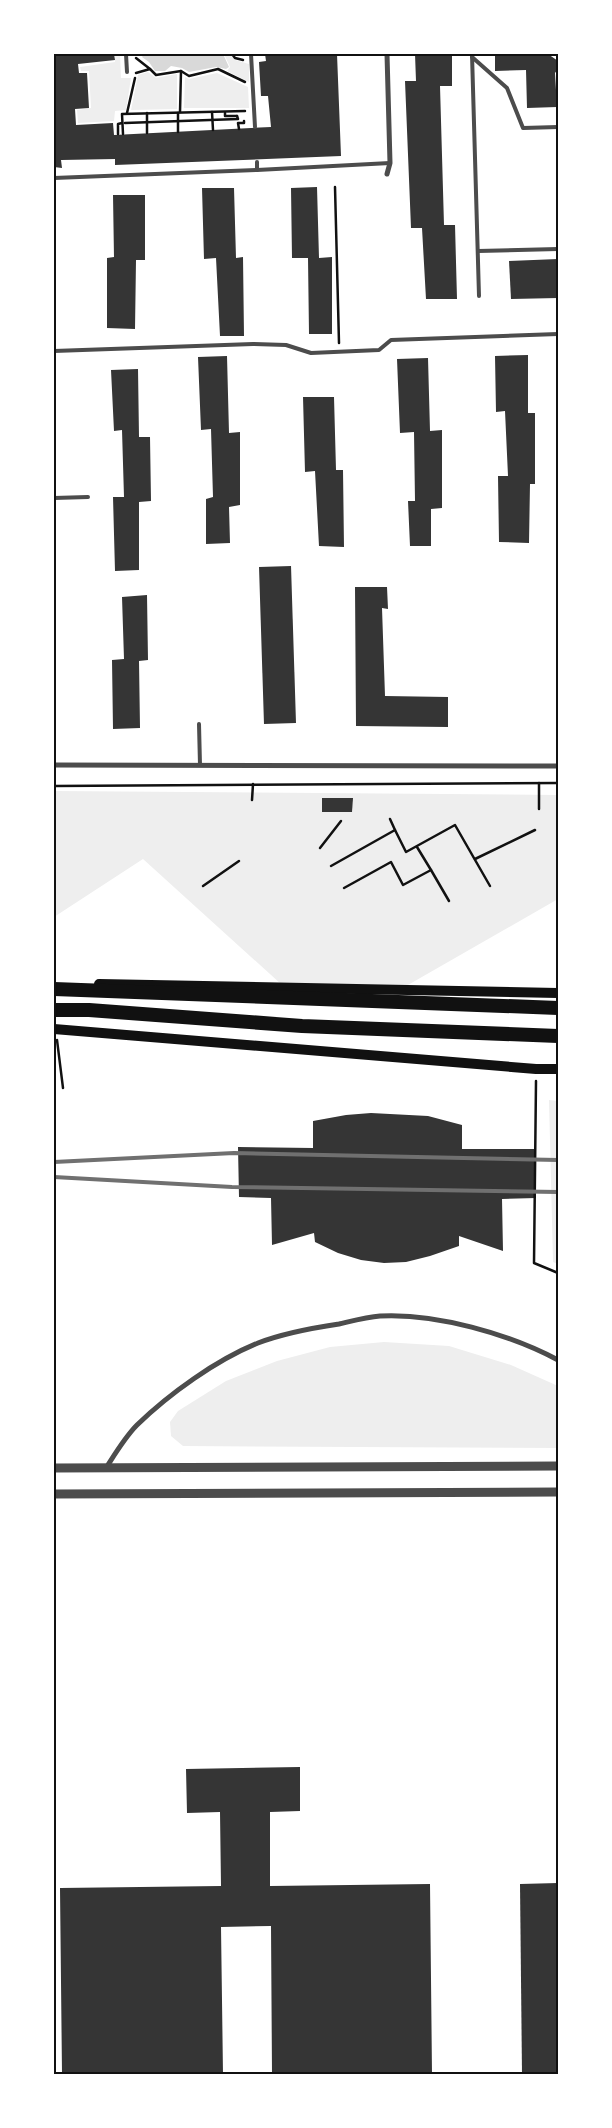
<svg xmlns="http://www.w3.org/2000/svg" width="612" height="2128" viewBox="0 0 612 2128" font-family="Figtree,sans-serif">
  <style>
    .green { fill: #eee }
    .water { fill: #d9d9d9 }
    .building { fill: #353535 }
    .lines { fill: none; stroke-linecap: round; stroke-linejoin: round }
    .path { stroke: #111; stroke-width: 2.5 }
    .service { stroke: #4c4c4c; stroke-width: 4 }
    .minor { stroke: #4c4c4c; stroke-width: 5 }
    .tertiary { stroke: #4c4c4c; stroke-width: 9 }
    .secondary { stroke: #111; stroke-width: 10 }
    .trunk { stroke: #111; stroke-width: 14 }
    .rail { stroke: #707070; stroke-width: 4 }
    .neatline { fill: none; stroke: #111; stroke-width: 2 }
  </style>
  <rect width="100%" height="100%" fill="#fff"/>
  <g class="green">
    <path d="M115,54H120L121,78H131L126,110L115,111L114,121L78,123L77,110L91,108L89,71H81L80,67L115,62Z"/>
    <path d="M224,54H230L235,60L249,64V82L227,71L230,67Z"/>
    <path d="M148,72L156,78L177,74V109L131,110L138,75Z"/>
    <path d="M217,73L248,87L249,108H184L185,77L189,79Z"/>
    <path d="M54,791L558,795V899L373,1005L303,1004L143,859L54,917Z"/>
    <path d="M549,1100L558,1101V1264L553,1262Z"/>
    <path d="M384,1342L449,1346L511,1365L558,1386V1448L183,1446L171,1436L170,1422L178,1411L226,1381L277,1361L330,1347Z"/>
  </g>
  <path class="water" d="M144,54H223L229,67L226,69L216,67L189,72L182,68L171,66L165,71H155L149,62L142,57Z"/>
  <g class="building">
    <path d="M54,54H114L115,60L78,64L79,73H87L89,108L75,109L76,125L113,123L114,135L271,127L268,96H261L259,62L266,61L265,54H337L341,156L115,165V159L61,160L62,168L54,167Z"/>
    <path d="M415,54H452V86H440L444,225H455L457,299H426L422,228H411L405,81H416Z"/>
    <path d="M495,54H548L558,61V69L555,73L557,107L527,108L526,70L495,71Z"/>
    <path d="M317,187L319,258L332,257V334H309L308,258H292L291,188Z"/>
    <path d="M202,188H234L236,258L243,257L244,336H220L216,258L204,259Z"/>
    <path d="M113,195H145V260H136L135,329L107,328V258L114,257Z"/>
    <path d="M558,259V298L511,299L509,261Z"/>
    <path d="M528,355V413H535V484H530L529,543L499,542L498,476H508L505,411L496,412L495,356Z"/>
    <path d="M227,356L229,433L240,432V505L229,507L230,543L206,544V499L213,497L211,429L201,430L198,357Z"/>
    <path d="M428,358L430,431L442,430V508L431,509V546H410L408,501H415L414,432L400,433L397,359Z"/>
    <path d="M138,369L139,437H150L151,501L139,502V570L115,571L113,497H124L122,430L114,431L111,370Z"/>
    <path d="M303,397H334L336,470H343L344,547L319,546L315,471L305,472Z"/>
    <path d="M291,566L296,723L264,724L259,567Z"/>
    <path d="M355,587H387L388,609L382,608L385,696L448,697V727L356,726Z"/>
    <path d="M147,595L148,660L139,661L140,728L113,729L112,660L124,659L122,597Z"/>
    <path d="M322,798H353L352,812H322Z"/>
    <path d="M371,1113L428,1116L462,1125V1149H536V1198L502,1199L503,1251L459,1236V1246L430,1256L406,1262L384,1263L361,1260L338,1253L315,1242L314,1233L272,1245L271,1198L239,1197L238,1147L313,1148V1121L346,1115Z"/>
    <path d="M300,1767V1811L270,1812V1886L430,1884L432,2074H272L271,1926L221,1927L223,2074H62L60,1888L221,1886L220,1812L187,1813L186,1769Z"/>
    <path d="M558,1883V2074H522L520,1884Z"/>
  </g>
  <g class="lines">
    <g class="path">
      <path d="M232,54L235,58L243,60"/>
      <path d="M150,69L156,75L181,71L180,112"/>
      <path d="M181,71L189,76L218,69L245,82"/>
      <path d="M136,73L150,69L136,58"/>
      <path d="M212,112L213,130"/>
      <path d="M127,113L135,78"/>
      <path d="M147,113V133"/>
      <path d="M178,113V132"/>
      <path d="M225,113V116H237"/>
      <path d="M125,123L238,119L237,116"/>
      <path d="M239,129L238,123H244V121"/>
      <path d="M118,134V124L122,123"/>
      <path d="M123,134L122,114L245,111"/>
      <path d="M335,187L339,343"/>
      <path d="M54,786L558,783"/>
      <path d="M252,800L253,784"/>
      <path d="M539,809V783"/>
      <path d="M390,819L395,830"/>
      <path d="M320,848L341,821"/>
      <path d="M475,859L535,830"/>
      <path d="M331,866L395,830L406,852L455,825L490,886"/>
      <path d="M431,870L449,901"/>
      <path d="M203,886L239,861"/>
      <path d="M344,888L391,862L403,885L431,870L417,847"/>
      <path d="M57,1040L63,1088"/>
      <path d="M536,1081L534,1263L558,1273"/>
    </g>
    <g class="service">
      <path d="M126,54L127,72"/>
      <path d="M251,54L255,127"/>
      <path d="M472,54L479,296"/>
      <path d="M472,57L507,88L523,128L558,127"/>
      <path d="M257,162V170"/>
      <path d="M54,178L257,170L390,163"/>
      <path d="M478,251L558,249"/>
      <path d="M54,351L253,344L286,345L311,353L379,350L391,340L558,334"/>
      <path d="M54,498L88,497"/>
      <path d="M199,724L200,765"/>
    </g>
    <g class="minor">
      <path d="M387,54L390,163L387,174"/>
      <path d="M54,765L558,766"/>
      <path d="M106,1468C115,1454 125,1437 137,1425C169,1394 216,1360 258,1343C284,1333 312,1328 339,1324C352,1321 367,1317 380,1316C436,1313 509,1334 558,1360"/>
    </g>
    <g class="tertiary">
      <path d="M54,1468L558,1466"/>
      <path d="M54,1494L558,1492"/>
    </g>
    <g class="secondary">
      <path d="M99,984L558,993"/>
      <path d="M54,1029L536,1069H558"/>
    </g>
    <g class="trunk">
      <path d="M54,989L558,1008"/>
      <path d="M54,1010H89L302,1026L558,1036"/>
    </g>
    <g class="rail">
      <path d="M54,1162L234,1153L558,1160"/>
      <path d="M54,1177L232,1187L558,1192"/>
    </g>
  </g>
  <rect width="612" height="2128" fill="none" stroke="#ffffff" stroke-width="110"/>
  <rect x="55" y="55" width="502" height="2018" class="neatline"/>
</svg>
